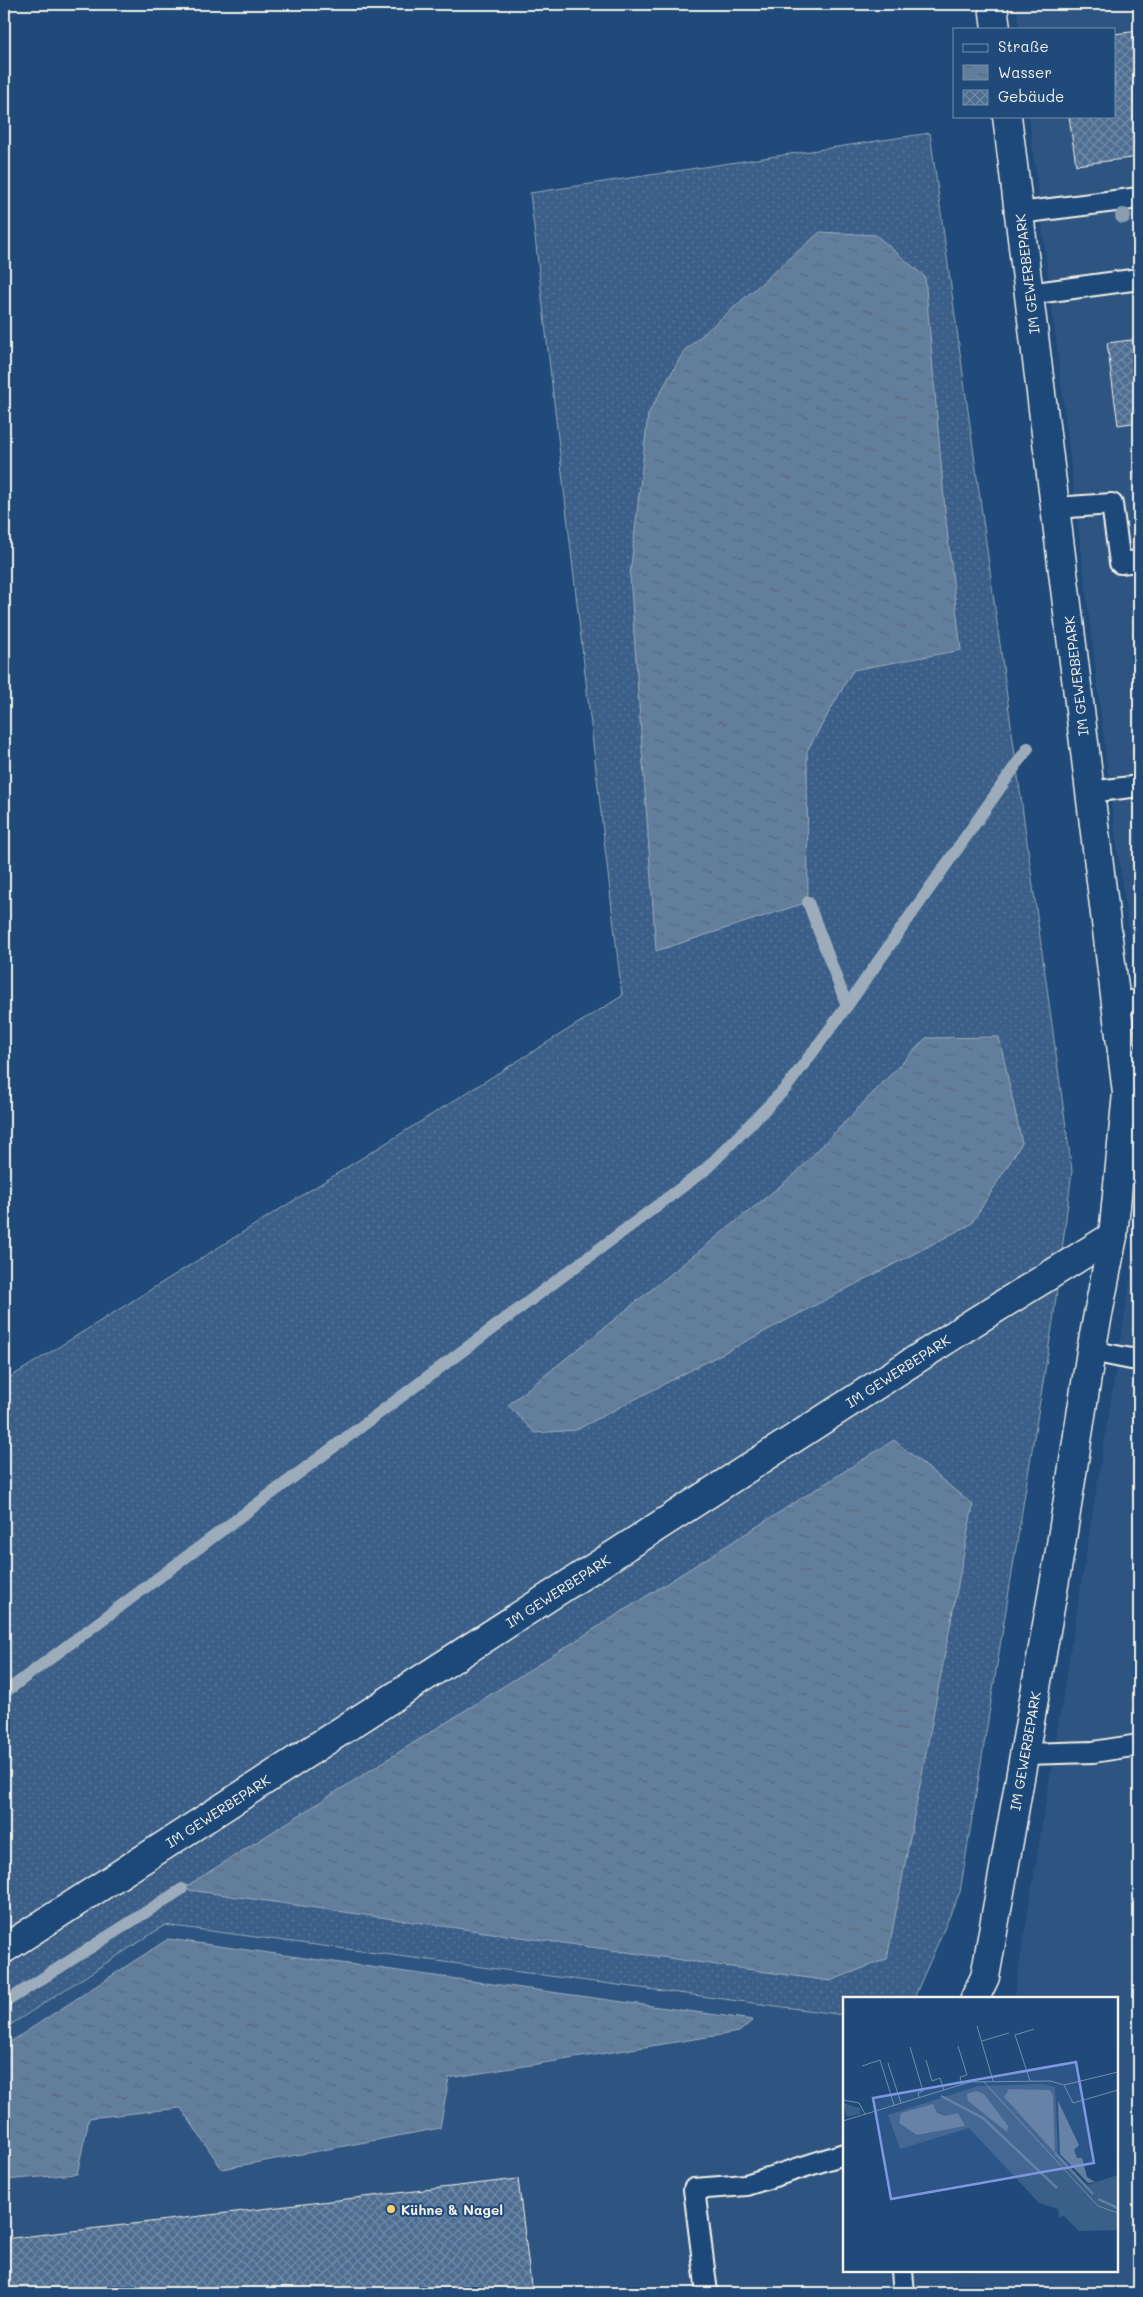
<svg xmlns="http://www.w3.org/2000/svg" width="1143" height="2297" viewBox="0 0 1143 2297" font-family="Mali,sans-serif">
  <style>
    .built { fill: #2d5581 }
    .grass { fill: url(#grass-dots); stroke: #97a8b8 }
    .water { fill: url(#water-ripples); stroke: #9cacbb }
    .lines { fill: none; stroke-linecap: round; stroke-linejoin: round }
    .stream { stroke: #9cacbb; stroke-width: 12 }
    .building { fill: url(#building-cross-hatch); stroke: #f4f1e8 }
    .service-casing { stroke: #f4f1e8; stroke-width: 24 }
    .minor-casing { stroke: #f4f1e8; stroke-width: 31 }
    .service { stroke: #1f4a7a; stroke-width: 20 }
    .minor { stroke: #1f4a7a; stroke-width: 28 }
    .tree { fill: #8a9eb1 }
    .poi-dot { fill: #ffd166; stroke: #1f4a7a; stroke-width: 2 }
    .labels { text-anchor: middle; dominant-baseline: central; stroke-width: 4; stroke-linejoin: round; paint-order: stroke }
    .street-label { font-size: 14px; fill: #f4f1e8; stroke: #1f4a7a }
    .poi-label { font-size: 14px; font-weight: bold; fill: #f4f1e8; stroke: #1f4a7a; text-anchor: start }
    .inset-river { fill: none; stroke: #627e9d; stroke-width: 2.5 }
    .inset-road { fill: none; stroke: #748da6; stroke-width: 1 }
    .view { fill: #7e97df; fill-opacity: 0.15; stroke: #7e97df; stroke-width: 2.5 }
    .inset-edge { fill: none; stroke: #f4f1e8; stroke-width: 2.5 }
  </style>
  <defs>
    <pattern id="grass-dots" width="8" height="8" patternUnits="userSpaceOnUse" patternTransform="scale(1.25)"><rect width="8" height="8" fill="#3a5f88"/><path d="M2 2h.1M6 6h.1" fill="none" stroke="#577699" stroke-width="1.8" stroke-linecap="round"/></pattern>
    <pattern id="water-ripples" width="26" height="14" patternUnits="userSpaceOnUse" patternTransform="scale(1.25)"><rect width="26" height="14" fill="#627e9d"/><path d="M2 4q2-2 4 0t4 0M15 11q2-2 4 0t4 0" fill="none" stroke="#58687a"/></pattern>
    <pattern id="building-cross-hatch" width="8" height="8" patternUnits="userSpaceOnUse" patternTransform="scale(1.25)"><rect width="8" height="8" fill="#4d6e92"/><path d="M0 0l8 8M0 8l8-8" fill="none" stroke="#708aa6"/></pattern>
  </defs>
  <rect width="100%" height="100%" fill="#1f4a7a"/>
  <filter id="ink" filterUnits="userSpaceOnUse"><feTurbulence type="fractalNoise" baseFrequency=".02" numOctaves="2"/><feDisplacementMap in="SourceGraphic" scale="10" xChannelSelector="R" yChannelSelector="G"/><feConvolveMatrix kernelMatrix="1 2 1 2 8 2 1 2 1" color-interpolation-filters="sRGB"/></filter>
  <g filter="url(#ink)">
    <g class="built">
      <path d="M1016,4H1139V999L1116,840L1029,116H1114V29H1019Z"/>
      <path d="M1139,1227V2293H4V2029L165,1925L844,2015V2271H1117V1998H1014Z"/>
    </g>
    <path class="grass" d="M930,133L1072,1171L1053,1321L960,1892L914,1998H844V2015L165,1925L4,2029V1381L622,996L530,193Z"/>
    <g class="water">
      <path d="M820,232L876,235L925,277L946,521L961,650L853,670L807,751L808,902L656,951L630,575L648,414L684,351Z"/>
      <path d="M999,1037L1022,1143L971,1224L576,1430L535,1433L508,1405L795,1174L926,1038Z"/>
      <path d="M894,1440L973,1505L887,1959L830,1981L182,1889Z"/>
      <path d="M168,1939L753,2020L739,2032L449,2078L440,2128L222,2169L181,2108L89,2118L77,2174L4,2180V2046Z"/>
    </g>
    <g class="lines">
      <g class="stream">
        <path d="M808,902L847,1006"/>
        <path d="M4,1693L705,1170L786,1088L847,1006L1028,748"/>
        <path d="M4,2003L182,1889"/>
      </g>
    </g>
    <g class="building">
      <path d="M1139,31V157L1076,165L1069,116H1114V34Z"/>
      <path d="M1139,339V422L1118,425L1107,343Z"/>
      <path d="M1139,469V504L1135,470Z"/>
      <path d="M518,2179L532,2293H4V2239Z"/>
    </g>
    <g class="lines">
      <g class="service-casing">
        <g id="service">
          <path d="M1019,213L1139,198"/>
          <path d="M1029,294L1139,279"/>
          <path d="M1055,508L1112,504L1120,563L1139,561"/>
          <path d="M1090,792L1139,786"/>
          <path d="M1116,1003L1139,1000"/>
          <path d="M1091,1351L1131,1359L1139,1358"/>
          <path d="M1025,1754L1093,1752L1139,1745"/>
          <path d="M902,2271L904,2293"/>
          <path d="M707,2293L694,2189L746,2185L844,2154"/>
        </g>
      </g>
      <g class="minor-casing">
        <g id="minor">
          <path d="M993,4L996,29"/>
          <path d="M4,1949L974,1322L1113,1236"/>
          <path d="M975,1998L985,1977L1060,1551L1091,1351L1113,1236L1127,1093L1007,116"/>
        </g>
      </g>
      <use href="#service" class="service"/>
      <use href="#minor" class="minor"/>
    </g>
    <circle class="tree" cx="1123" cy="216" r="8"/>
  </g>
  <circle class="poi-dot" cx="391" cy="2209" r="5"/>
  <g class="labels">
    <g class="street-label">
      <text transform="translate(1027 274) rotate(-97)">IM GEWERBEPARK</text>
      <text transform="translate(1076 676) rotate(-97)">IM GEWERBEPARK</text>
      <text transform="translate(898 1371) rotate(-33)">IM GEWERBEPARK</text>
      <text transform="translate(558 1591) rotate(-33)">IM GEWERBEPARK</text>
      <text transform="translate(1025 1751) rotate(-80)">IM GEWERBEPARK</text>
      <text transform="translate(218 1811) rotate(-33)">IM GEWERBEPARK</text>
    </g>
    <g class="poi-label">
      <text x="401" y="2209">Kühne &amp; Nagel</text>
    </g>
  </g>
  <g transform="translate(843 1997)">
    <rect width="275" height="275" fill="#1f4a7a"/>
    <path d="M200,87L212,90L215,157L244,188L275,178V233L236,234L221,219L216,220L215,212L196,206L126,131L57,152L45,118L135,89ZM0,106L17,111L18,117L4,120Z" fill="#3a5f88"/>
    <path d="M166,92L207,93L210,98L212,156L161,100ZM133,94L141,97L165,129L164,135L125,104L124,97ZM215,104L236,148L231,153L234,161H239L244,180L252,185L245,186L217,157ZM90,107L94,116L102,119L115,116L122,129L74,138L56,126L58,116Z" fill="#627e9d"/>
    <path class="inset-river" d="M98,99L140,121L214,191M212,156L250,197M255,202L275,211"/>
    <path class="inset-road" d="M134,29L150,84M139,44L166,36M115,49L124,78L117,80L119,88M67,50L80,94L75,96L76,101M83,63L89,84L97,81L101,93M45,66L58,106M19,69L37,63L51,108M140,84L255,209L275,216M187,84L172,38L191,32M221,88L275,75M0,103L16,106L22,117M0,124L127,85L207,84L221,88L230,106L275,93"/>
    <path class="view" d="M233,65L251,166L48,202L30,101Z"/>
    <rect width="275" height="275" class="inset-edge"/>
  </g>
  <rect width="1143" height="2297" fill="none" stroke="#1f4a7a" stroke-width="20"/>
  <rect x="10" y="10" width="1123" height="2277" fill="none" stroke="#f4f1e8" stroke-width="2" filter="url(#ink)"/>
  <rect x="953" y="28" width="162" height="90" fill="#1f4a7a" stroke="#748da6"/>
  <rect x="963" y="44" width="25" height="8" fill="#1f4a7a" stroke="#748da6"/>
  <text x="998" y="52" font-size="15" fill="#f4f1e8">Straße</text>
  <rect x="963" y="65" width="25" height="15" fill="url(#water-ripples)" stroke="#748da6"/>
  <text x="998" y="78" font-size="15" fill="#f4f1e8">Wasser</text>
  <rect x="963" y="90" width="25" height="15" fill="url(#building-cross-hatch)" stroke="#748da6"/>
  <text x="998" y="102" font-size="15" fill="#f4f1e8">Gebäude</text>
</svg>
